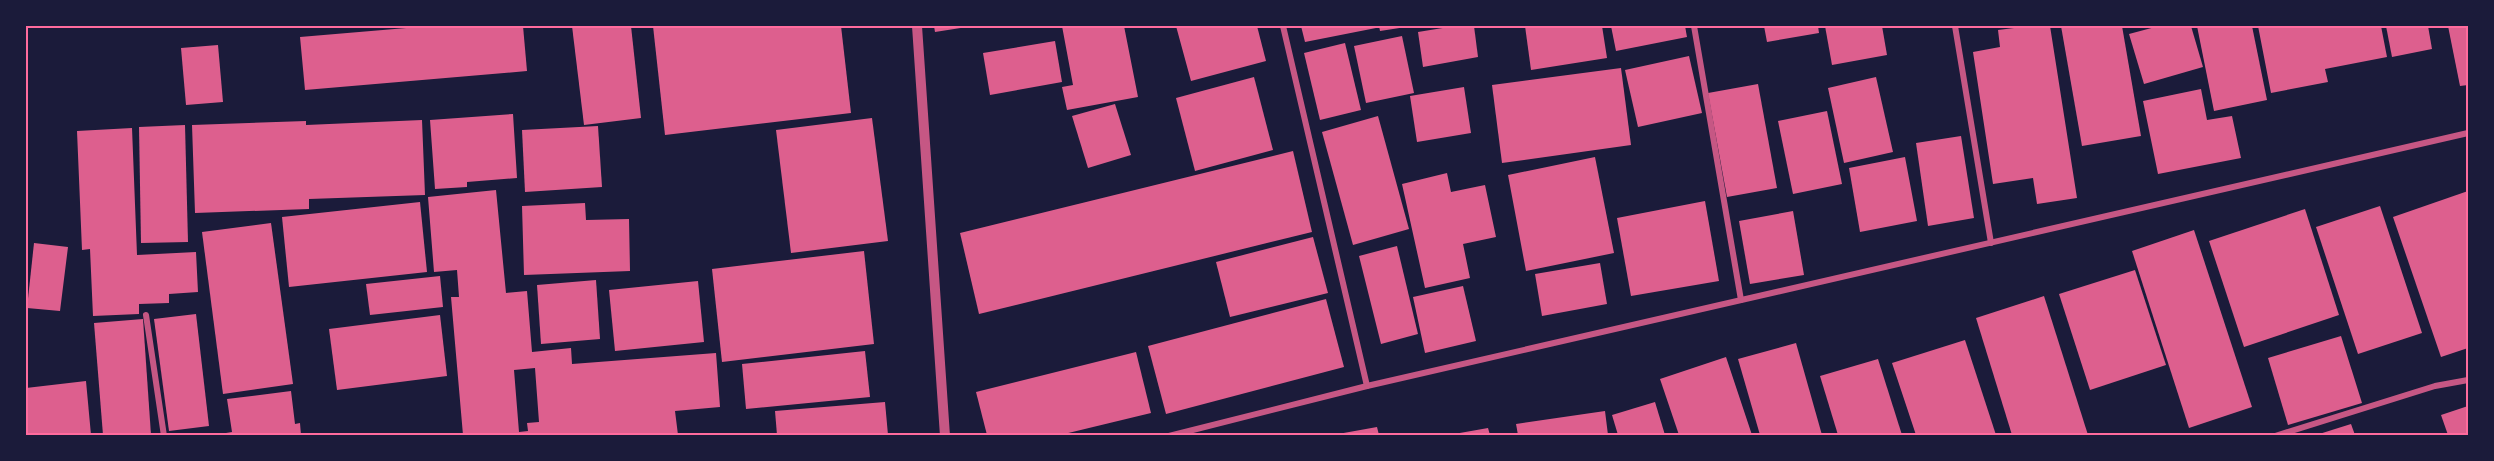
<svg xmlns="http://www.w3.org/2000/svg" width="2494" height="461" viewBox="0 0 2494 461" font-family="'Varela Round',sans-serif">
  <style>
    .building { fill: #dd5f8e; fill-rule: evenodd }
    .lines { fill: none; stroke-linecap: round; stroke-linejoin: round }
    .minor { stroke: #c65784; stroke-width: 6 }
    .tertiary { stroke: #c65784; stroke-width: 10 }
    .neatline { fill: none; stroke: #ff6b9d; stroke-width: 2 }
  </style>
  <rect width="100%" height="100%" fill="#1b1b3a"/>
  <g class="building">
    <path d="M430,26H523L527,71L305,90L300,37Z"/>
    <path d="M572,26H631L641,118L584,125Z"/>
    <path d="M653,26H841L851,113L665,135Z"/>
    <path d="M934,26H967V27L935,32Z"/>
    <path d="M1062,26H1124L1138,97L1067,110L1062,87L1073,85Z"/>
    <path d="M1176,26H1257L1266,61L1191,81Z"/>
    <path d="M1301,26H1375L1376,28L1305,42Z"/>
    <path d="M1379,26H1406V27L1380,31Z"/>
    <path d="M1455,26H1474L1478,57L1423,67L1418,32Z"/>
    <path d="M1525,26H1602L1607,58L1531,70Z"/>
    <path d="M1611,26H1685L1687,37L1616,51Z"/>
    <path d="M1764,26H1818L1819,33L1767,42Z"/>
    <path d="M1825,26H1882L1887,55L1832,65Z"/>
    <path d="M2030,26H2050L2077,198L2037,204L2033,178L1993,184L1973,52L2000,47L1998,30Z"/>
    <path d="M2061,26H2122L2141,136L2082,146Z"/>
    <path d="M2159,26H2191L2203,67L2144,84L2129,34Z"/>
    <path d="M2197,26H2252L2267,100L2214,111Z"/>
    <path d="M2258,26H2381L2387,57L2325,69L2328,82L2271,93Z"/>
    <path d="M2386,26H2428L2432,49L2392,57Z"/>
    <path d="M2448,26H2468V85L2460,86Z"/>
    <path d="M1402,36L1414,93L1366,103L1354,46Z"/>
    <path d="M1055,41L1062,82L990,95L983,53Z"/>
    <path d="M1345,43L1361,110L1320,120L1304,53Z"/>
    <path d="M218,45L223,102L186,105L181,48Z"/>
    <path d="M1689,56L1702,113L1638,127L1625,70Z"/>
    <path d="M1621,68L1631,145L1502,163L1492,85Z"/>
    <path d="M1254,77L1273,150L1195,171L1176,98Z"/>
    <path d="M1876,77L1893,152L1844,163L1828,88Z"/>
    <path d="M1758,84L1777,188L1727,197L1708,93Z"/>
    <path d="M1464,87L1471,133L1417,142L1410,96Z"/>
    <path d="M2201,89L2207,120L2232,116L2241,158L2158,174L2143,101Z"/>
    <path d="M1115,104L1131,155L1088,168L1072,116Z"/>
    <path d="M1827,111L1842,184L1793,194L1778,121Z"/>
    <path d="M513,114L517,178L467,182V187L435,189L430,120Z"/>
    <path d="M1378,116L1409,229L1353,245L1322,132Z"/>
    <path d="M872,118L888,241L791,253L776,130Z"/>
    <path d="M422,120L425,195L309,199V209L195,213L192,125L306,121V125Z"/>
    <path d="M185,125L188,242L141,243L139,127Z"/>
    <path d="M598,126L602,187L525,192L522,130Z"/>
    <path d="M132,128L137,255L196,252L198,292L169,294V303L139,304V314L93,316L90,249L82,250L77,131Z"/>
    <path d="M1961,136L1974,218L1928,226L1916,143Z"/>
    <path d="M1293,151L1312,232L979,314L960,233Z"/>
    <path d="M1595,157L1614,253L1526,271L1508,175Z"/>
    <path d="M1905,157L1917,221L1860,232L1849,168Z"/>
    <path d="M1447,173L1451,192L1485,185L1496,237L1463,244L1470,278L1425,288L1402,184Z"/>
    <path d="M496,190L506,293L527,291L532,352L571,348L572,364L716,353L720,407L675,411L678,435H463L451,297H459L457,270L434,272L428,197ZM535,368L539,422L527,423L528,431L519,432L514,370Z"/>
    <path d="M2468,191V348L2441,357L2393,217Z"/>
    <path d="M1705,201L1719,281L1631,296L1617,218Z"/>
    <path d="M420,202L427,272L289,287L282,217Z"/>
    <path d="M585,203L586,220L629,219L630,271L524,275L522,206Z"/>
    <path d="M2380,206L2422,333L2358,354L2316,227Z"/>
    <path d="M2305,209L2339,315L2244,347L2209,241Z"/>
    <path d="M1793,211L1804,275L1750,284L1739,221Z"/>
    <path d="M271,223L293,384L223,394L202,232Z"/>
    <path d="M2194,230L2252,407L2189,428L2132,251Z"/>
    <path d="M1313,237L1328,293L1230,317L1216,262Z"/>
    <path d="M34,243L68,247L60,311L27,308Z"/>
    <path d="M1397,246L1418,334L1381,344L1359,256Z"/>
    <path d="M864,251L874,344L722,362L712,269Z"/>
    <path d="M1600,263L1607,304L1542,316L1535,274Z"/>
    <path d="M2135,270L2166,365L2090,390L2059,294Z"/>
    <path d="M440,276L443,307L370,315L366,284Z"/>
    <path d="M596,280L600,339L541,344L537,285Z"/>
    <path d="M698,281L704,342L615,351L609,290Z"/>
    <path d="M1463,286L1476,341L1425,353L1413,297Z"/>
    <path d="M2044,296L2088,435H2012L1976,318Z"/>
    <path d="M1326,299L1344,367L1166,414L1148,346Z"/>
    <path d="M196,314L209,426L169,431L154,319Z"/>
    <path d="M440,315L447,376L337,390L329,329Z"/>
    <path d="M143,319L151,435H103L94,323Z"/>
    <path d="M2341,336L2362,403L2288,425L2268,358Z"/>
    <path d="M1965,340L1996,435H1916L1892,363Z"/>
    <path d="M1796,343L1822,435H1760L1738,359Z"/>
    <path d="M865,351L870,397L746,409L742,364Z"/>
    <path d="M1136,352L1151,413L1060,435H987L976,392Z"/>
    <path d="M1726,357L1752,435H1679L1660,379Z"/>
    <path d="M1878,359L1902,435H1838L1820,376Z"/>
    <path d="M86,381L91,435H26V388Z"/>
    <path d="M291,391L295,424L300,423L301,435H226V433L232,432L227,399Z"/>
    <path d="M885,402L888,435H777L775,411Z"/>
    <path d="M1655,402L1665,435H1618L1612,415Z"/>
    <path d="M2468,406V435H2448L2441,415Z"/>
    <path d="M1605,411L1608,435H1518L1516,424Z"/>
    <path d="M2351,424L2355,435H2316Z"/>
    <path d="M1377,427L1379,435H1338V434Z"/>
    <path d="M1488,428L1490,435H1454V434Z"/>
  </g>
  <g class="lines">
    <g class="minor">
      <path d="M1283,26L1367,386"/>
      <path d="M1694,26L1741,300"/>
      <path d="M1955,26L1991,243"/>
      <path d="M146,315L164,436"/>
      <path d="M1169,436L1367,386L2468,133"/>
      <path d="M2275,436L2435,386L2468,380"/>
    </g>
    <path class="tertiary" d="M917,26L945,436"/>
  </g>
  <rect width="2494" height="461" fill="none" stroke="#1b1b3a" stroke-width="54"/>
  <rect x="27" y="27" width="2440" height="407" class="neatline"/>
</svg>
